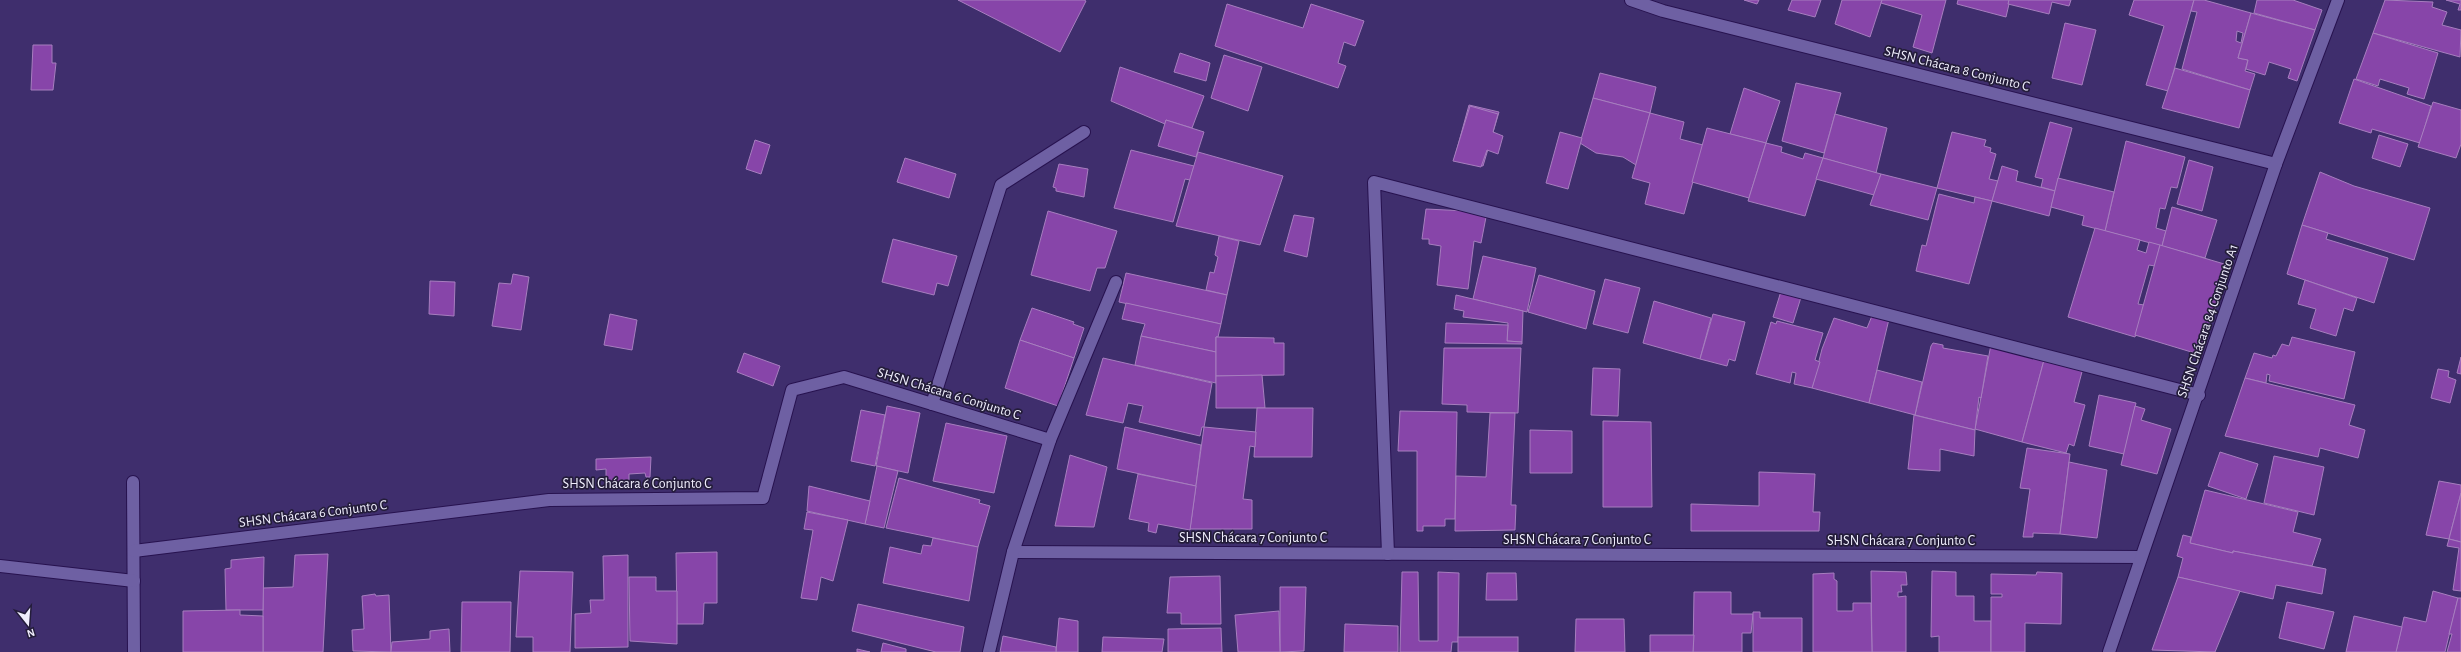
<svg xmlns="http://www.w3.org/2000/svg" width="2461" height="652" viewBox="0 0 2461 652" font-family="'Alegreya Sans',sans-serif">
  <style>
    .building { fill: #8745a9; stroke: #a77ebf; fill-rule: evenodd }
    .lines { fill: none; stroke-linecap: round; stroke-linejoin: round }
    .street-casing { stroke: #27124f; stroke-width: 14 }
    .street { stroke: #6e60a3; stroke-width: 12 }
    .labels { text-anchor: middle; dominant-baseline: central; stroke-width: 3.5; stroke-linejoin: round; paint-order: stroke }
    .street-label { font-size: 14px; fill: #f0eefd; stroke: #241d3a }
  </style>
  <rect width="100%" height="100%" fill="#3f2e6d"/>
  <g class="building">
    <path d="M958,0H1084L1086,1L1060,52Z"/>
    <path d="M1744,0H1759L1757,4Z"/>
    <path d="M1792,0H1821L1815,17L1788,10Z"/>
    <path d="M1842,0H1882L1870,37L1835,24Z"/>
    <path d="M1882,0H1946L1932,53L1913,47L1922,15L1881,3Z"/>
    <path d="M1958,0H2009V4L2006,17L1957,4Z"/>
    <path d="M2009,0H2071L2069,6L2052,2L2049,14L2008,4Z"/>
    <path d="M2134,0H2194L2168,91L2146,85L2164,26L2129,15Z"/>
    <path d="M2194,0H2204L2251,13L2238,58L2248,60L2245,71L2255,74L2250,90L2182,69L2197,12L2191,11ZM2237,31L2243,33L2241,43L2236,41Z"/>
    <path d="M2257,0H2293L2322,10L2315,30L2254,13Z"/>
    <path d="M2385,0L2433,2L2432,7L2447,12L2442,25L2461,30L2460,57L2373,33Z"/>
    <path d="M2446,0H2461V10H2458L2460,4Z"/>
    <path d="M1227,4L1303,28L1311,4L1364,21L1355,46L1344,42L1338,63L1346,66L1338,88L1215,46Z"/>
    <path d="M2251,13L2315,30L2297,81L2288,78L2291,69L2269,62L2265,75L2246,69L2248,60L2238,58Z"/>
    <path d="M2065,23L2096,30L2082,85L2052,78Z"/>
    <path d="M2373,33L2438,53L2424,99L2407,94L2409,88L2380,79L2378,86L2356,79Z"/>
    <path d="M33,45H52V63H56L53,90H31Z"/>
    <path d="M1180,53L1210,63L1206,81L1174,72Z"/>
    <path d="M1224,55L1262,67L1248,111L1211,98Z"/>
    <path d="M1120,67L1204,96L1192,128L1166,120L1165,124L1111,101Z"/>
    <path d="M2175,68L2250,90L2239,128L2162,108Z"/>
    <path d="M1600,73L1656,87L1650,113L1593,98Z"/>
    <path d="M2354,79L2431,106L2420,143L2372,129L2371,133L2339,123Z"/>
    <path d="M1796,83L1841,93L1824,153L1782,141Z"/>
    <path d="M1744,88L1780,101L1766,143L1730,134Z"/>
    <path d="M1593,98L1650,113L1636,165L1623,157L1596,153L1580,143Z"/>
    <path d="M2433,102L2461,110V144L2456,158L2418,147Z"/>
    <path d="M1469,105L1499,112L1483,166L1454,160Z"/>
    <path d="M1470,106L1498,114L1493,132L1503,136L1498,154L1487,150L1481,167L1453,161Z"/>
    <path d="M1650,113L1684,122L1680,139L1703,145L1684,214L1645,204L1650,183L1632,178Z"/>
    <path d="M1835,114L1887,128L1876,173L1823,158Z"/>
    <path d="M1166,120L1204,132L1196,157L1158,146Z"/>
    <path d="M2050,122L2072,128L2055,191L2041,187L2043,179L2035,177Z"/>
    <path d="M1707,128L1766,143L1749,198L1692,182Z"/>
    <path d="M1560,132L1582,138L1568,189L1546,183Z"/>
    <path d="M1952,132L1986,140L1984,146L1991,148L1990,152L1996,154L1989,179L1998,181L1992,201L1937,188Z"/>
    <path d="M2379,135L2408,144L2400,167L2372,158Z"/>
    <path d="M755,140L770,145L761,174L746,169Z"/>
    <path d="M2126,141L2185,157L2177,188L2171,187L2165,209L2160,208L2156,228L2166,231L2162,246L2105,231Z"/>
    <path d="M1766,143L1782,147L1781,152L1803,159L1805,153L1823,158L1805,216L1748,201Z"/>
    <path d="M1131,150L1194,166L1190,180L1185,179L1173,222L1114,208Z"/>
    <path d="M1198,152L1283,176L1260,245L1176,226Z"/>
    <path d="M905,158L956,174L949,198L897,182Z"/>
    <path d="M1823,158L1881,174L1874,195L1816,179Z"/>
    <path d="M2189,160L2213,167L2202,211L2177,204Z"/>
    <path d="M1059,164L1088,169L1084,197L1056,191V188L1053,187Z"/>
    <path d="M2002,166L2018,171L2016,181L2055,191L2049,216L1992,201Z"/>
    <path d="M2320,172L2354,186L2430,208L2414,260L2302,225Z"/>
    <path d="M1881,174L1937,188L1928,220L1870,205Z"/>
    <path d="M2058,178L2114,192L2105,231L2082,225L2084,216L2051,207Z"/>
    <path d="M1939,194L1974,203L1975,197L1992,201L1969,284L1916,271L1922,245L1926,246Z"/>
    <path d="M2172,207L2217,220L2205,258L2162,246Z"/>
    <path d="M1426,209L1487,212L1481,243L1474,241L1468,289L1437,285L1441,246L1429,244V239H1422Z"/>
    <path d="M1048,211L1117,231L1105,268H1097L1090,291L1031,275Z"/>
    <path d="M1294,215L1314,218L1307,257L1284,251Z"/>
    <path d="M2302,225L2328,233L2326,239L2388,258L2374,303L2287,274Z"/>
    <path d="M2095,228L2140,240L2137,250L2146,253L2149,242L2160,245L2155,266L2149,265L2138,304L2144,305L2135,337L2068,317Z"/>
    <path d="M1219,236L1239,241L1227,295L1206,290L1210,272L1214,273L1218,257L1215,255Z"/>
    <path d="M893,239L957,256L948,286L937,283L934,295L882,282Z"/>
    <path d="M2160,245L2231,266L2198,354L2135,335Z"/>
    <path d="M1483,256L1536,268L1527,312L1473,299Z"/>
    <path d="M1126,273L1227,295L1221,324L1119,302Z"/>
    <path d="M513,274L529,277L521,330L492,326L499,283L511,284Z"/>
    <path d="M1539,275L1595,291L1586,329L1528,312Z"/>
    <path d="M1605,279L1640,288L1628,333L1593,324Z"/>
    <path d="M2305,280L2357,298L2353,311L2344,308L2336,336L2310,328L2316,309L2298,304Z"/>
    <path d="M430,281L455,282L454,316L429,314Z"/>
    <path d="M1782,288L1802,294L1793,323L1773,317Z"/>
    <path d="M1456,295L1523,311L1522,342L1507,341L1508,323L1463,317L1464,311L1454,309Z"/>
    <path d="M1654,301L1711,318L1700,359L1643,343Z"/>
    <path d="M1126,303L1221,324L1218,337H1216V352L1141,336L1145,324L1122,319Z"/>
    <path d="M1032,308L1074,322L1073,324L1084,328L1074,358L1020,340Z"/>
    <path d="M1874,311L1889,319L1869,403L1812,388L1822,349L1834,318L1867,328Z"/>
    <path d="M610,314L637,320L632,350L604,345Z"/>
    <path d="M1713,314L1745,322L1735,361L1729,359L1727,366L1700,359Z"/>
    <path d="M1777,321L1823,333L1815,360L1820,362L1812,388L1794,384L1796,373L1792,372L1790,383L1756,374L1771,322L1776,324Z"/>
    <path d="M1446,323L1508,325L1507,341L1522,342V344L1445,343Z"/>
    <path d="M1141,336L1216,352V383L1135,365Z"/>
    <path d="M1216,337L1274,338V343H1284V375L1216,376Z"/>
    <path d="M2292,337L2355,352L2344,399L2269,381L2270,375L2267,374L2266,383L2245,378L2254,353L2272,358L2273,355L2276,356L2282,344L2289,346Z"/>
    <path d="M1992,339L2044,360L2022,442L1975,429Z"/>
    <path d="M1020,340L1074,358L1058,406L1005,388Z"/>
    <path d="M1933,343L1943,345V348L1988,356L1981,398L1979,397L1975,430L1915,415L1931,346Z"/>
    <path d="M1444,348H1521L1518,413L1467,412V405L1442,404Z"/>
    <path d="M744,353L780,366L773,386L737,372Z"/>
    <path d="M2461,357V374L2457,373Z"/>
    <path d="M1103,358L1212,383L1204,427H1202L1200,436L1139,422L1143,406L1128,403L1123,423L1086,415Z"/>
    <path d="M2044,360L2083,368L2074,402L2085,405L2074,446L2069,444L2066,453L2022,442Z"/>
    <path d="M1593,368L1620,369L1618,416L1591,415Z"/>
    <path d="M2438,369L2449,371L2448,377L2456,380L2450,403L2431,398Z"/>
    <path d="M1877,370L1922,382L1915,415L1869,403Z"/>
    <path d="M1262,375L1265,408H1216V376Z"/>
    <path d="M2245,378L2355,405L2349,425L2365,430L2358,458L2320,448L2318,457L2225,436Z"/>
    <path d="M2099,395L2136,403L2124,454L2089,446Z"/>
    <path d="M887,406L920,413L908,473L876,466Z"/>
    <path d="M2135,406L2145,409L2141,420L2171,429L2157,474L2121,465Z"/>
    <path d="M1257,408H1313L1312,457H1254Z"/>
    <path d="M861,410L885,415L875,466L851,461Z"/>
    <path d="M1400,411L1457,412L1455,519H1445V526H1423V531H1417V451H1398Z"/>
    <path d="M1490,413H1515L1511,505H1516L1515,530L1455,531L1456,476L1486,477Z"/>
    <path d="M1914,415L1975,430L1974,456L1940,449V471L1908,469Z"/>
    <path d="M1603,421L1651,422L1652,507H1603Z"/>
    <path d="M946,423L1007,436L994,493L933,481Z"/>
    <path d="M1125,427L1201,445L1196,486L1117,469Z"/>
    <path d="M1204,427L1256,432L1255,447L1250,446L1243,499L1252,500V529H1190Z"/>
    <path d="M1530,430L1572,431V473H1530Z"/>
    <path d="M2027,448L2070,454L2060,534L2033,533V537H2023L2030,489L2020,488Z"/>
    <path d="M2220,452L2258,464L2246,499L2208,486Z"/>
    <path d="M1070,455L1107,467L1094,527L1055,526Z"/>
    <path d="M2274,456L2324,467L2314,515L2264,503Z"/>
    <path d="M651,457L650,477H646L645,473L629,474V483L606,484V469L596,470V459Z"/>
    <path d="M2069,462L2107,470L2097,538L2060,534Z"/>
    <path d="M877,466L898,471L884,528L865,524Z"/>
    <path d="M1759,472L1815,474L1813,512H1820L1819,531H1691V504L1759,506Z"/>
    <path d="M1138,474L1196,486L1190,530L1158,524L1156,533L1148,531L1149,523L1129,519Z"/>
    <path d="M899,478L980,500L979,503L990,506L978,547L886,528Z"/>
    <path d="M2439,481L2461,485V493L2449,539L2426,535Z"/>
    <path d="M809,486L870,501L865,524L807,511Z"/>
    <path d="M2205,490L2298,512L2293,532L2321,539L2312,566L2233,551V553L2190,543Z"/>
    <path d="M2461,493V542L2449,539Z"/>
    <path d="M807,512L848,520L833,581L821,577L817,600L801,598L813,530L804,529Z"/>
    <path d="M2183,535L2191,537L2190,543L2233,553V551L2326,569L2322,594L2276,585L2273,599L2178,577L2183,558L2177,556Z"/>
    <path d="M933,538L978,547L969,601L883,583L890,547L921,554L923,545L931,546Z"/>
    <path d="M2449,539L2461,542V591L2453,590L2459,548L2447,546Z"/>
    <path d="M717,552V603H704L703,624H677L676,553Z"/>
    <path d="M328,554L323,652H263V588L293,587L295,555Z"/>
    <path d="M628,555V647L575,648V614L591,613L590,600H604L603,556Z"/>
    <path d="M264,557L263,610H226L225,569L231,568V560Z"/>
    <path d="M520,571L573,572L570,652H533V637H516Z"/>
    <path d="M1871,571L1906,572L1907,585H1901L1902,592H1898V597L1906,596V652H1872Z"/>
    <path d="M1932,571L1956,572V596H1974V621H1991V652H1939V636L1931,637Z"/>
    <path d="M1402,572H1418L1419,641H1438V572L1459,573L1458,642H1452L1451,652H1400Z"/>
    <path d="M2037,572L2062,573L2061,624L2025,623V652H1991V597H2002V594H1991V574L2036,575Z"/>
    <path d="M1487,573H1516L1517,600H1486Z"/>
    <path d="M1834,573V579L1837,581V611H1853V603H1871L1872,652H1813V574Z"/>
    <path d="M1220,576L1221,624H1181V613H1167L1170,577Z"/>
    <path d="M629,577H656V591H677V644L630,641Z"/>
    <path d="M2178,577L2240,591L2215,652L2152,650Z"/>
    <path d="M1280,587H1306L1304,651L1280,652Z"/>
    <path d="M2433,591L2458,598L2445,652H2396L2404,617L2426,622Z"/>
    <path d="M1694,592H1731V614H1753L1751,633H1742V652H1693Z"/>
    <path d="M375,594L376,596L389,595L391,652L353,651L352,630L364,629L362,596Z"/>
    <path d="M2458,598H2461V652H2447L2452,634H2449Z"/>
    <path d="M462,602H511L510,652H461Z"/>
    <path d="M2287,602L2334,612L2324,649L2279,638Z"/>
    <path d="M858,604L964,627L960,652H936L852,631Z"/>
    <path d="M240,610V615L263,616V652H183V611Z"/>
    <path d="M1279,611L1280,652H1238L1235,615Z"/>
    <path d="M1753,612H1760V618H1802V652H1753Z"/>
    <path d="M2354,616L2402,627L2396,652H2346Z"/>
    <path d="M1059,618L1078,621V652H1056Z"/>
    <path d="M1576,619H1624L1625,652H1575Z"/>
    <path d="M1345,624L1398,626V652H1344Z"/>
    <path d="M1221,628L1222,652H1168V629Z"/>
    <path d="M449,629L450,652H391L392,642L430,639V631Z"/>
    <path d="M1650,635H1694L1693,652H1650Z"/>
    <path d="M1003,636L1056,647V652H1000Z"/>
    <path d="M1103,637L1164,639L1162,652H1102Z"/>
    <rect x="1458" y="637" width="60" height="15"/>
    <path d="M883,643L906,649V652H881Z"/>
    <path d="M857,649L870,652H857Z"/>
  </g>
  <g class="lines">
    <g class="street-casing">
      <g id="street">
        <path d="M1631,0L1663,11L2276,164"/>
        <path d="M932,404L1001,185L1084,132"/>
        <path d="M133,482L134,652"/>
        <path d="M134,551L549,500L763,498L792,390L844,377L1050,440"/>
        <path d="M1013,552L2141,557"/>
        <path d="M1388,554L1374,182L2199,395"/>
        <path d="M0,566L134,581"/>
        <path d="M989,652L1013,552L1050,440L1116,282"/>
        <path d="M2109,652L2276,164L2338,0"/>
      </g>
    </g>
    <use href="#street" class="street"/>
  </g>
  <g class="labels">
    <g class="street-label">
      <text transform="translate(1957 69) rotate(14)">SHSN Chácara 8 Conjunto C</text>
      <text transform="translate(2208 321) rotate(-71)">SHSN Chácara 84 Conjunto A1</text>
      <text transform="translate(949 394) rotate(17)">SHSN Chácara 6 Conjunto C</text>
      <text x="637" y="484">SHSN Chácara 6 Conjunto C</text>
      <text transform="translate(313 514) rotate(-7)">SHSN Chácara 6 Conjunto C</text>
      <text x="1253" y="538">SHSN Chácara 7 Conjunto C</text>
      <text x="1577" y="540">SHSN Chácara 7 Conjunto C</text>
      <text x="1901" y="541">SHSN Chácara 7 Conjunto C</text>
    </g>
  </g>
  <g transform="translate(28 624) rotate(163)" stroke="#241d3a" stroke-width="3" paint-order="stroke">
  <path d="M0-3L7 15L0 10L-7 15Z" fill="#f0eefd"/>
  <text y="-6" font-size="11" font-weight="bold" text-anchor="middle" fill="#f0eefd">N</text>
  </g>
</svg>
